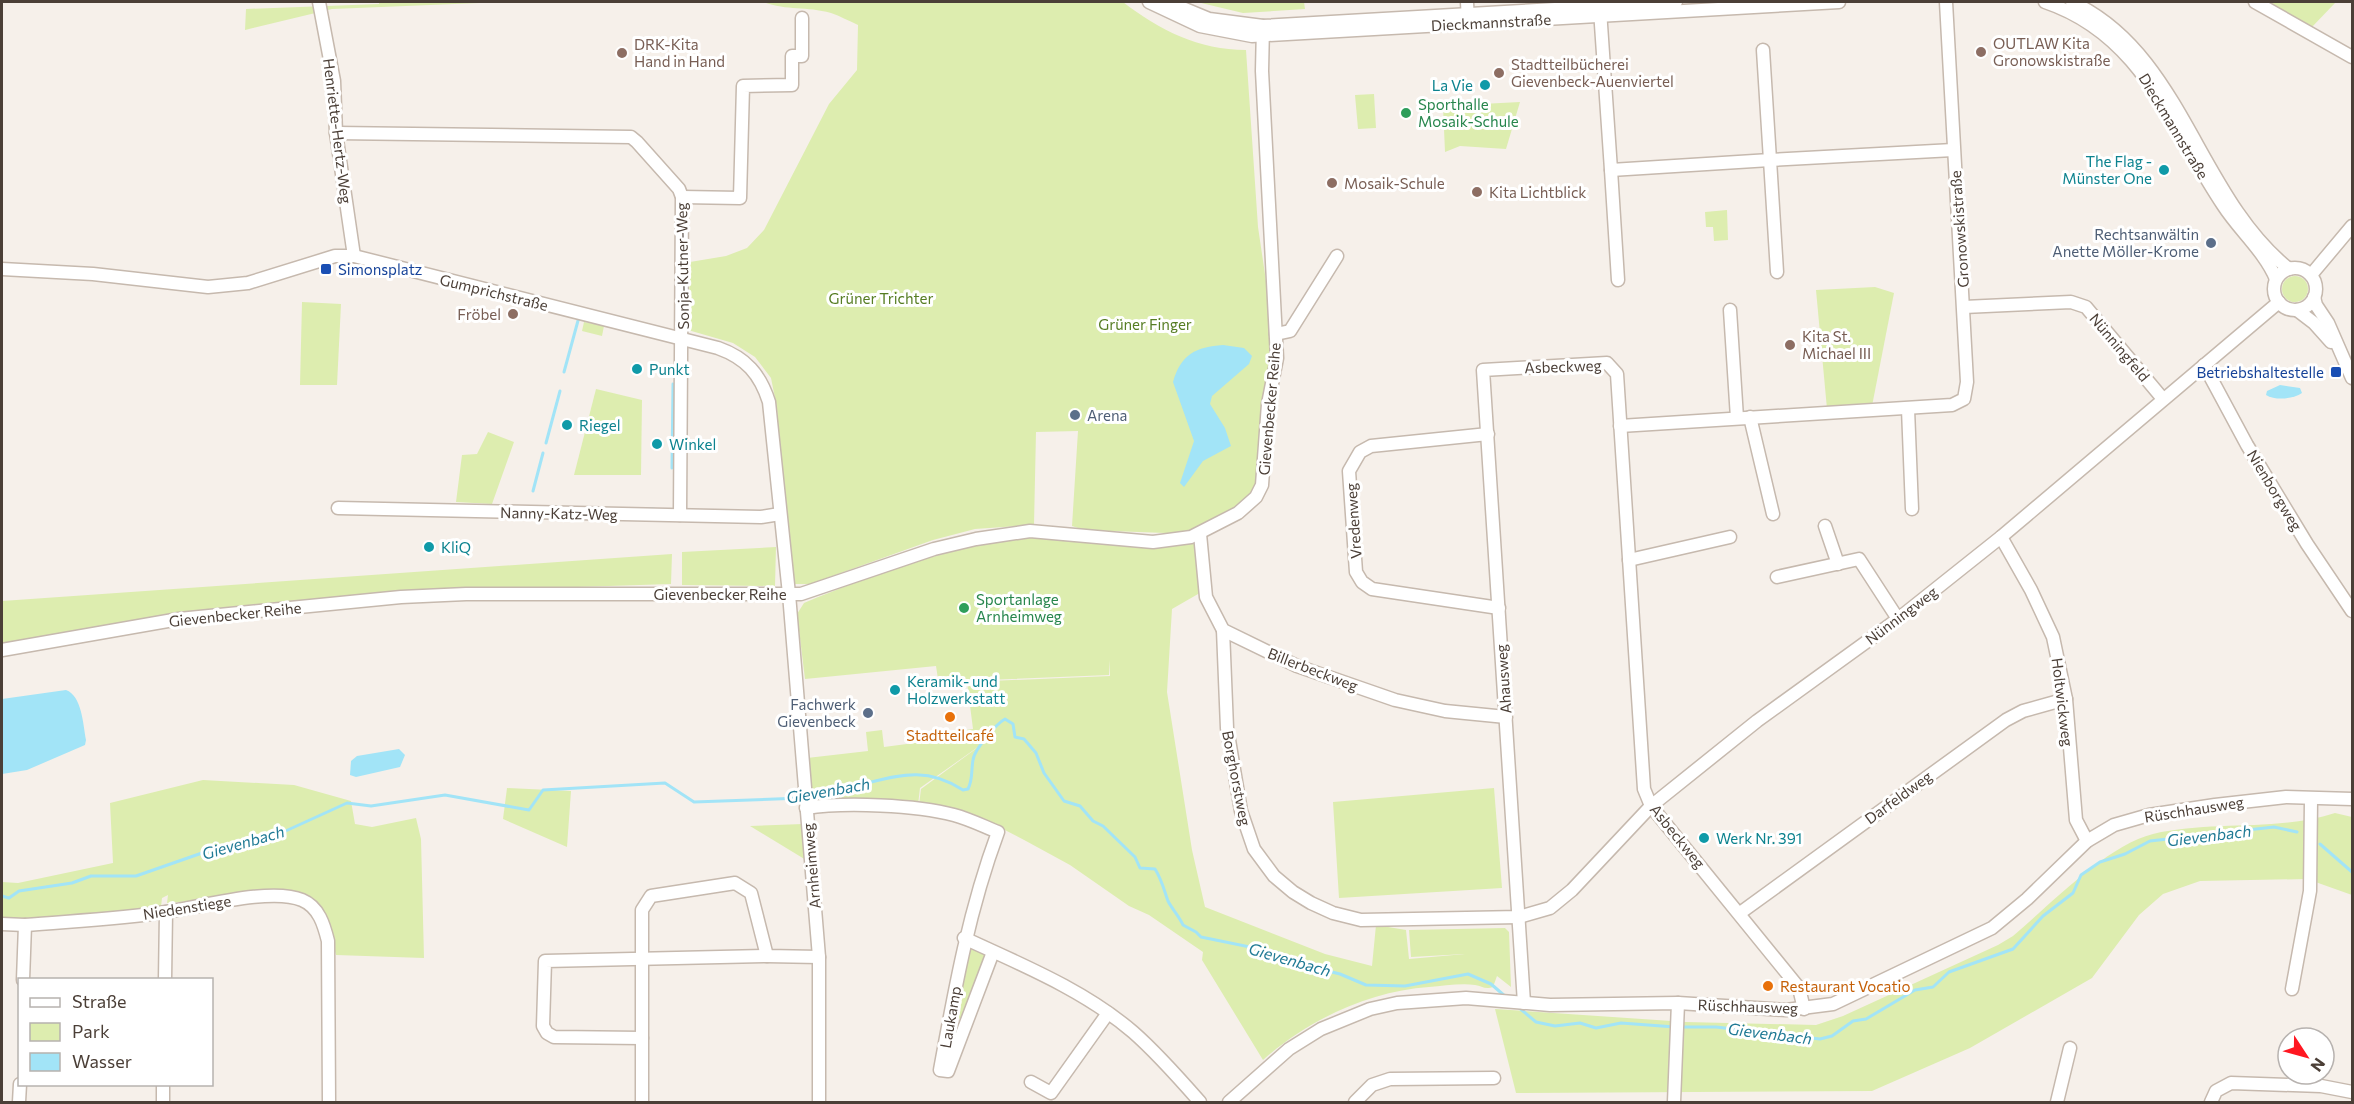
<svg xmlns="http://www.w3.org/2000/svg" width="2354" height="1104" viewBox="0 0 2354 1104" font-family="Commissioner,sans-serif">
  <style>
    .green { fill: #ddedaf }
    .water { fill: #a2e4f7 }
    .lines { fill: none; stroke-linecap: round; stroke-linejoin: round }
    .stream { stroke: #a2e4f7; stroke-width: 3 }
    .minor-casing { stroke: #c6b9ae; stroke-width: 15 }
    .minor { stroke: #fff; stroke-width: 12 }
    .education-dot { fill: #8d6e63; stroke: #fff; stroke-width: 2 }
    .culture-dot { fill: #0f9aa8; stroke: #fff; stroke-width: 2 }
    .leisure-dot { fill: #2e9e5b; stroke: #fff; stroke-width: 2 }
    .service-dot { fill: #5c6f8a; stroke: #fff; stroke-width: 2 }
    .transit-dot { fill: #1a4fb4; stroke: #fff; stroke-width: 2 }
    .food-dot { fill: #e8710a; stroke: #fff; stroke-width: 2 }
    .labels { text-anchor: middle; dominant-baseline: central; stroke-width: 6; stroke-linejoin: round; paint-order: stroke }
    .street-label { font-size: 15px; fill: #4b3f37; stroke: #fff }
    .education-label { font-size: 15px; fill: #785e54; stroke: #fff; text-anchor: start }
    .culture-label { font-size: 15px; fill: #0d838f; stroke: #fff; text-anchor: start }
    .leisure-label { font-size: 15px; fill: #27864d; stroke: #fff; text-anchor: start }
    .service-label { font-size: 15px; fill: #4e5e75; stroke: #fff; text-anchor: end }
    .transit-label { font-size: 15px; fill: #164399; stroke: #fff; text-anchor: start }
    .park-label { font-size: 15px; fill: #567d23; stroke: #fff }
    .food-label { font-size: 15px; fill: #c56008; stroke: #fff }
    .water-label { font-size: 16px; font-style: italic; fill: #207a95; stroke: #fff }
  </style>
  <rect width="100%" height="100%" fill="#f6f0ea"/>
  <g class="green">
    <path d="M379,2H504L332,9L245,30L246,9L379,4Z"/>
    <path d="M763,2H1123C1159,30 1199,50 1246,50L1258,227L1274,335L1258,483L1249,502L1204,530L1170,538L1166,533L1084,530L1072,526L1078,431L1036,432L1034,525L975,529L933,540L810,584H794L786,543L777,408L771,378L755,357L733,343L688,330L690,262L726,256L747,248L764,230L829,104L857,70L858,25C849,21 840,16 831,13C806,6 788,11 763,2Z"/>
    <path d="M1197,2H1304L1305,9L1243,13Z"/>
    <path d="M2264,2H2336L2311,28Z"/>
    <path d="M1374,94L1376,128L1358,129L1355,95Z"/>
    <path d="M1520,102L1506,149L1460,146L1445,152L1443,106Z"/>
    <path d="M1727,210L1728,240L1714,241L1713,227H1706L1705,212Z"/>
    <circle cx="2295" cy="289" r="13"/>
    <path d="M1875,287L1894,293L1872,406L1827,409L1816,290Z"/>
    <path d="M302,302L341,304L337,385H300Z"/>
    <path d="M584,322L604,326L602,336L582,331Z"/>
    <path d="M596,389L642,400L641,475H574Z"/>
    <path d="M488,432L514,442L492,504L456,502L462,455L477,454Z"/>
    <path d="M1029,537H1203L1205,590L1172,609L1167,692L1192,850L1205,907L1325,954L1372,966L1376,925L1406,930L1409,959L1465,954L1411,957L1409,930L1505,928L1509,932L1511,987L1497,976L1493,987C1485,990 1482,986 1475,985C1461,983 1443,986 1429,987C1369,991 1308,1020 1263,1060L1202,960L1203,952L1149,915L1129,906L1070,865L1026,841L999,827L919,805L921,789L992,737L920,788L918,805L811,809L807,758L868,751L866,732L882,730L884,747L952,738L951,732L973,729L967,682L1110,676V660L1109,675L963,681L938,679L936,666L805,679L797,614L804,603C881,571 946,548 1029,537Z"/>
    <path d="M776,547L775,586L682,585V552Z"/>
    <path d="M672,554L671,584L488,590L2,643V601Z"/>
    <path d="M203,780L294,785L351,801L355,824L372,827L416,818L421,839L424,958L336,955L325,919L305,898L241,897L167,903L168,895L162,898L161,907L79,917L2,921V882L18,883L113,863L110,803Z"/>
    <path d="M507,788L571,791L567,847L503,819Z"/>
    <path d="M1494,788L1502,888L1339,898L1333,802Z"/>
    <path d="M2335,813L2352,817V895L2307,879L2200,881L2163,894L2139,915L2092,978L1970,1048L1872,1091L1516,1093L1495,1009L1686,1022L1816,1025L1843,1016L1998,945L2013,936C2050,905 2107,845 2153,834C2213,820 2277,832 2335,813Z"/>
    <path d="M803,824L806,860L750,826Z"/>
    <path d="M971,945L988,953L962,1019L956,1018Z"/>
  </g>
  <g class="water">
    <path d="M1223,345L1244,348L1252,356L1249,364L1212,396L1210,404L1225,428L1231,446L1203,461L1184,487L1180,483L1194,441L1173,382C1181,354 1196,347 1223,345Z"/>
    <path d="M2280,385L2300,388L2302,393C2293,399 2276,401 2266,395L2267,391Z"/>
    <path d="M66,690C82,696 83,724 86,740L85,745L27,770L2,774V699Z"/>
    <path d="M399,749L405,755L400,767L356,777L350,775L351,761L357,756Z"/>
  </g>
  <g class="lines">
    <g class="stream">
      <path d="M564,372L579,317"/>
      <path d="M546,443L560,391"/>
      <path d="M672,468L673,384"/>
      <path d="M533,491L543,453"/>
      <path d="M645,509H654"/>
      <path d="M808,795C822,791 836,790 850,787C893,778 922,763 963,790L968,789C973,779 971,771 973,760C974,750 996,724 1005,719L1013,724L1015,737L1024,739L1036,753L1044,773L1064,801L1080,806L1093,821L1103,826L1135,857L1140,868L1155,869C1162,880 1164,890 1168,901C1172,909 1179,916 1183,925L1196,932L1201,937L1279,953L1292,962L1340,974L1366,985L1405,986L1468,974L1491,984L1506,997"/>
      <path d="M2320,844L2352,872"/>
      <path d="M2,896L9,898L19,891L72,883L91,876H136L202,853L279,834L347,803L371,806L445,795L529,810L543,790L665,783L694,802L802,798"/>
      <path d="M1518,1007L1536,1022L1555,1026L1580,1023L1596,1028L1621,1023L1675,1027"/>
      <path d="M1682,1027H1716L1820,1039L1832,1036L1853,1021L1866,1019L1915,990L1933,987L1949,972L2013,949L2043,916L2073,893L2081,875L2100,862L2125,854L2150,841L2274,827L2297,832"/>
    </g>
    <g class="minor-casing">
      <g id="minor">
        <path d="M319,2L334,81L336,133L354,256"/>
        <path d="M1149,2L1200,26L1252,36L1839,2"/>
        <path d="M1168,2L1209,19L1263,26L1676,2"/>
        <path d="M1467,2L1468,22"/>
        <path d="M2045,2C2143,35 2170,126 2223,205C2239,230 2265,252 2276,279"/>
        <path d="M2072,2C2183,54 2197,196 2289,269"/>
        <path d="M2255,2L2352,57"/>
        <path d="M1600,10L1611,170L1770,160L1763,50"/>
        <path d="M336,133L631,137L637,142L679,189L682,197L680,515"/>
        <path d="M1611,170L1618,280"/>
        <path d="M682,197L740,198L743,86L792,85V56H802V18"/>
        <circle cx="2295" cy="289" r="21"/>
        <path d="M2,269L93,274L208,287L248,283L335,256H354L718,348C746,358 760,374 769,402L789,594L819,957V1102"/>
        <path d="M1777,272L1770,160L1953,150"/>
        <path d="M2311,275L2352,226"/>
        <path d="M2314,297L2316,305L2328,323L2352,378"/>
        <path d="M1964,307L2071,302L2086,307L2163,399"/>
        <path d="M1730,310L1737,418"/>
        <path d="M2297,310L2314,323L2331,342"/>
        <path d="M1276,334L1290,331L1337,256"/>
        <path d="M2204,365L2247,445L2307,544L2352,611"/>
        <path d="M1908,409L1912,509"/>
        <path d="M1750,417L1773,514"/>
        <path d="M1620,426L1952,405L1964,399L1967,382L1946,2"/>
        <path d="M1488,434L1371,446L1360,452L1349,471L1356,572L1362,582L1372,589L1499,608"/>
        <path d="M338,508L761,517L780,514"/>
        <path d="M1825,526L1838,564"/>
        <path d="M1200,534L1206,597L1223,630L1297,666L1395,700L1445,711L1506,717"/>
        <path d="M2001,537L2031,590L2053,637L2066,699L2076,820L2087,841"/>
        <path d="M1629,560L1730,537"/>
        <path d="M1777,577L1859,559L1898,619"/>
        <path d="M1223,630L1227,728L1241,811L1254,849L1274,876L1293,892L1311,903L1333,913L1361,920L1519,917L1550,908L1572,890L1651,806L1757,721L1898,619L2001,537L2279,302"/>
        <path d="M2,650L179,619L401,597L466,594H801L934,549L976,539L1030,531L1153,542L1191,537L1238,513L1256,497L1262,485L1268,404L1277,358L1262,71L1263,26"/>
        <path d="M806,808C845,802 916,805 954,815C969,819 983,826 998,832C969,910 955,988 940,1070L948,1071L993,952"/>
        <path d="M1740,913L2006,720L2023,711L2066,699"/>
        <path d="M2,924L25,925C72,921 119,919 166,912C201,907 271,887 302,900C319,907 324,925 328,941L329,1102"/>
        <path d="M964,938C1022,965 1084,990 1133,1032C1157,1053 1179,1078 1200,1102"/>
        <path d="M23,980L25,925"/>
        <path d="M165,980L166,912"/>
        <path d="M2292,989L2310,891L2311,800"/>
        <path d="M1524,1003L1483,370L1607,363L1617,374L1644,789L1651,806L1799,988L1804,1009"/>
        <path d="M642,1038L554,1037L547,1033L543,1026L545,961L767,956"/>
        <path d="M1031,1082L1051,1093L1108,1013"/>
        <path d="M19,1102L20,1084"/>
        <path d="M163,1102V1084"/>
        <path d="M642,1102V910L651,896L735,883L751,893L767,956L819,957"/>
        <path d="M1229,1102L1289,1049L1321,1029L1370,1009L1397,1003L1466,998L1550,1005L1678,1003L1786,1010L1833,1004L1992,928L2027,899L2087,841L2114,825L2149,815L2215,805L2286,797L2352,799"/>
        <path d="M1355,1102L1372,1085L1390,1079L1494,1078"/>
        <path d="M1674,1102L1678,1003"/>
        <path d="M2057,1102L2070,1048"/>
        <path d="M2211,1102L2216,1091L2231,1083L2321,1086L2352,1092"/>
      </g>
    </g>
    <use href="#minor" class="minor"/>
  </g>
  <g class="education-dot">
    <circle cx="1981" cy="52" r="6"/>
    <circle cx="622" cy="53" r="6"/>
    <circle cx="1499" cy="73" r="6"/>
    <circle cx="1332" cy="183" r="6"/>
    <circle cx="1477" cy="192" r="6"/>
    <circle cx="513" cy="314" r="6"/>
    <circle cx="1790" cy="345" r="6"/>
  </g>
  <g class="culture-dot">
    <circle cx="1485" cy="85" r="6"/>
    <circle cx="2164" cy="170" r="6"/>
    <circle cx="637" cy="369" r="6"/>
    <circle cx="567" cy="425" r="6"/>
    <circle cx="657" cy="444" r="6"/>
    <circle cx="429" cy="547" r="6"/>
    <circle cx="895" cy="690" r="6"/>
    <circle cx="1704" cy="838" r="6"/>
  </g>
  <g class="leisure-dot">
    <circle cx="1406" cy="113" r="6"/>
    <circle cx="964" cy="608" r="6"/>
  </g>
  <g class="service-dot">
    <circle cx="2211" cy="243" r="6"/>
    <circle cx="1075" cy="415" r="6"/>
    <circle cx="868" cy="713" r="6"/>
  </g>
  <g class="transit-dot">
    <rect x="320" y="263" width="12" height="12" rx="3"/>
    <rect x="2330" y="366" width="12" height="12" rx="3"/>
  </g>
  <g class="food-dot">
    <circle cx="950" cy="717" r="6"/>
    <circle cx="1768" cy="986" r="6"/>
  </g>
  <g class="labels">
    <g class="street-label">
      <text transform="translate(1491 22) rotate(-3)">Dieckmannstraße</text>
      <text transform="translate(2174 126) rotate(59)">Dieckmannstraße</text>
      <text transform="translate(338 131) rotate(83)">Henriette-Hertz-Weg</text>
      <text transform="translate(1959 229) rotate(-94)">Gronowskistraße</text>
      <text transform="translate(682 266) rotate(-91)">Sonja-Kutner-Weg</text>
      <text transform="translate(494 292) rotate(14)">Gumprichstraße</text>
      <text transform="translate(2120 347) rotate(50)">Nünningfeld</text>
      <text transform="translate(1563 366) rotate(-2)">Asbeckweg</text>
      <text transform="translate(1269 409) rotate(-85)">Gievenbecker Reihe</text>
      <text transform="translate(2275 490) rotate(59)">Nienborgweg</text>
      <text transform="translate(559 513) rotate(1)">Nanny-Katz-Weg</text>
      <text transform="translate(1353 521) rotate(-94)">Vredenweg</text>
      <text x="720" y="594">Gievenbecker Reihe</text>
      <text transform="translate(235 614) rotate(-6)">Gievenbecker Reihe</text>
      <text transform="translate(1901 615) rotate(-37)">Nünningweg</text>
      <text transform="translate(1313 669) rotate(21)">Billerbeckweg</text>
      <text transform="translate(1503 679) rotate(-94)">Ahausweg</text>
      <text transform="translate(2063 702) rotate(83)">Holtwickweg</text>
      <text transform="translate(1237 778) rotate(79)">Borghorstweg</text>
      <text transform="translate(1898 797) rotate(-36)">Darfeldweg</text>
      <text transform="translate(2194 809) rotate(-9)">Rüschhausweg</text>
      <text transform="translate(1678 836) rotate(51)">Asbeckweg</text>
      <text transform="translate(811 866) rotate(-95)">Arnheimweg</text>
      <text transform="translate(187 907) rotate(-9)">Niedenstiege</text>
      <text transform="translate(1748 1006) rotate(2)">Rüschhausweg</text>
      <text transform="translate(950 1017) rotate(-80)">Laukamp</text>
    </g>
    <g class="education-label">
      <text x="1993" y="43">OUTLAW Kita<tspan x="1993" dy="17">Gronowskistraße</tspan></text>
      <text x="634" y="44">DRK-Kita<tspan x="634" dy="17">Hand in Hand</tspan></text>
      <text x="1511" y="64">Stadtteilbücherei<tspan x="1511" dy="17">Gievenbeck-Auenviertel</tspan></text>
      <text x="1344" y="183">Mosaik-Schule</text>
      <text x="1489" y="192">Kita Lichtblick</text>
      <text x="501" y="314" text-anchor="end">Fröbel</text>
      <text x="1802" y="336">Kita St.<tspan x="1802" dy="17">Michael III</tspan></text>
    </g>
    <g class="culture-label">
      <text x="1473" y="85" text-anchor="end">La Vie</text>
      <text x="2152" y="161" text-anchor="end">The Flag -<tspan x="2152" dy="17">Münster One</tspan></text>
      <text x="649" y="369">Punkt</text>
      <text x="579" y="425">Riegel</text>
      <text x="669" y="444">Winkel</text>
      <text x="441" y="547">KliQ</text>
      <text x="907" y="681">Keramik- und<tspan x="907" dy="17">Holzwerkstatt</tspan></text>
      <text x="1716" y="838">Werk Nr. 391</text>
    </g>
    <g class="leisure-label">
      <text x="1418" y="104">Sporthalle<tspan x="1418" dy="17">Mosaik-Schule</tspan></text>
      <text x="976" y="599">Sportanlage<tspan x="976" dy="17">Arnheimweg</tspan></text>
    </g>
    <g class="service-label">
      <text x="2199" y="234">Rechtsanwältin<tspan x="2199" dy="17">Anette Möller-Krome</tspan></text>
      <text x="1087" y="415" text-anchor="start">Arena</text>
      <text x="856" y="704">Fachwerk<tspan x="856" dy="17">Gievenbeck</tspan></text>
    </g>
    <g class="transit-label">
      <text x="338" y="269">Simonsplatz</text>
      <text x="2324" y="372" text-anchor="end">Betriebshaltestelle</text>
    </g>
    <g class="park-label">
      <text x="881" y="298">Grüner Trichter</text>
      <text x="1145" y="324">Grüner Finger</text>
    </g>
    <g class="food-label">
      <text x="950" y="735">Stadtteilcafé</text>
      <text x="1780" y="986" text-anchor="start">Restaurant Vocatio</text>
    </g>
    <g class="water-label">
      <text transform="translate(828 790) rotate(-10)">Gievenbach</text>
      <text transform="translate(2209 835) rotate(-7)">Gievenbach</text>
      <text transform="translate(243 842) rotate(-16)">Gievenbach</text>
      <text transform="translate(1290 959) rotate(16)">Gievenbach</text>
      <text transform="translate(1770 1033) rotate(7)">Gievenbach</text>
    </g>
  </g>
  <rect width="2354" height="1104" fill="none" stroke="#4b3f37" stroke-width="6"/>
  <rect x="18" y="978" width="195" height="108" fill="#ffffff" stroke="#b7b2af" stroke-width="1.5"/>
  <rect x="30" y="998" width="30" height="9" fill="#ffffff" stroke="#b7b2af" stroke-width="1.5"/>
  <text x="72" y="1008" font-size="18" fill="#4b3f37">Straße</text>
  <rect x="30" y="1023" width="30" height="18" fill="#ddedaf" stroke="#b7b2af" stroke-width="1.5"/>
  <text x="72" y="1038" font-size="18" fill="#4b3f37">Park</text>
  <rect x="30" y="1053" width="30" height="18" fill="#a2e4f7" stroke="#b7b2af" stroke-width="1.5"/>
  <text x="72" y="1068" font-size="18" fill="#4b3f37">Wasser</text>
  <g transform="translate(2306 1056) rotate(126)"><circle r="28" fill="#ffffff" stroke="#b7b2af" stroke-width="1.5"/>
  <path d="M0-4.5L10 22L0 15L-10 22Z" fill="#ff1721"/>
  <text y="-9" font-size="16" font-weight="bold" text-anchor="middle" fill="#4b3f37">N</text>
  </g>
</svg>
